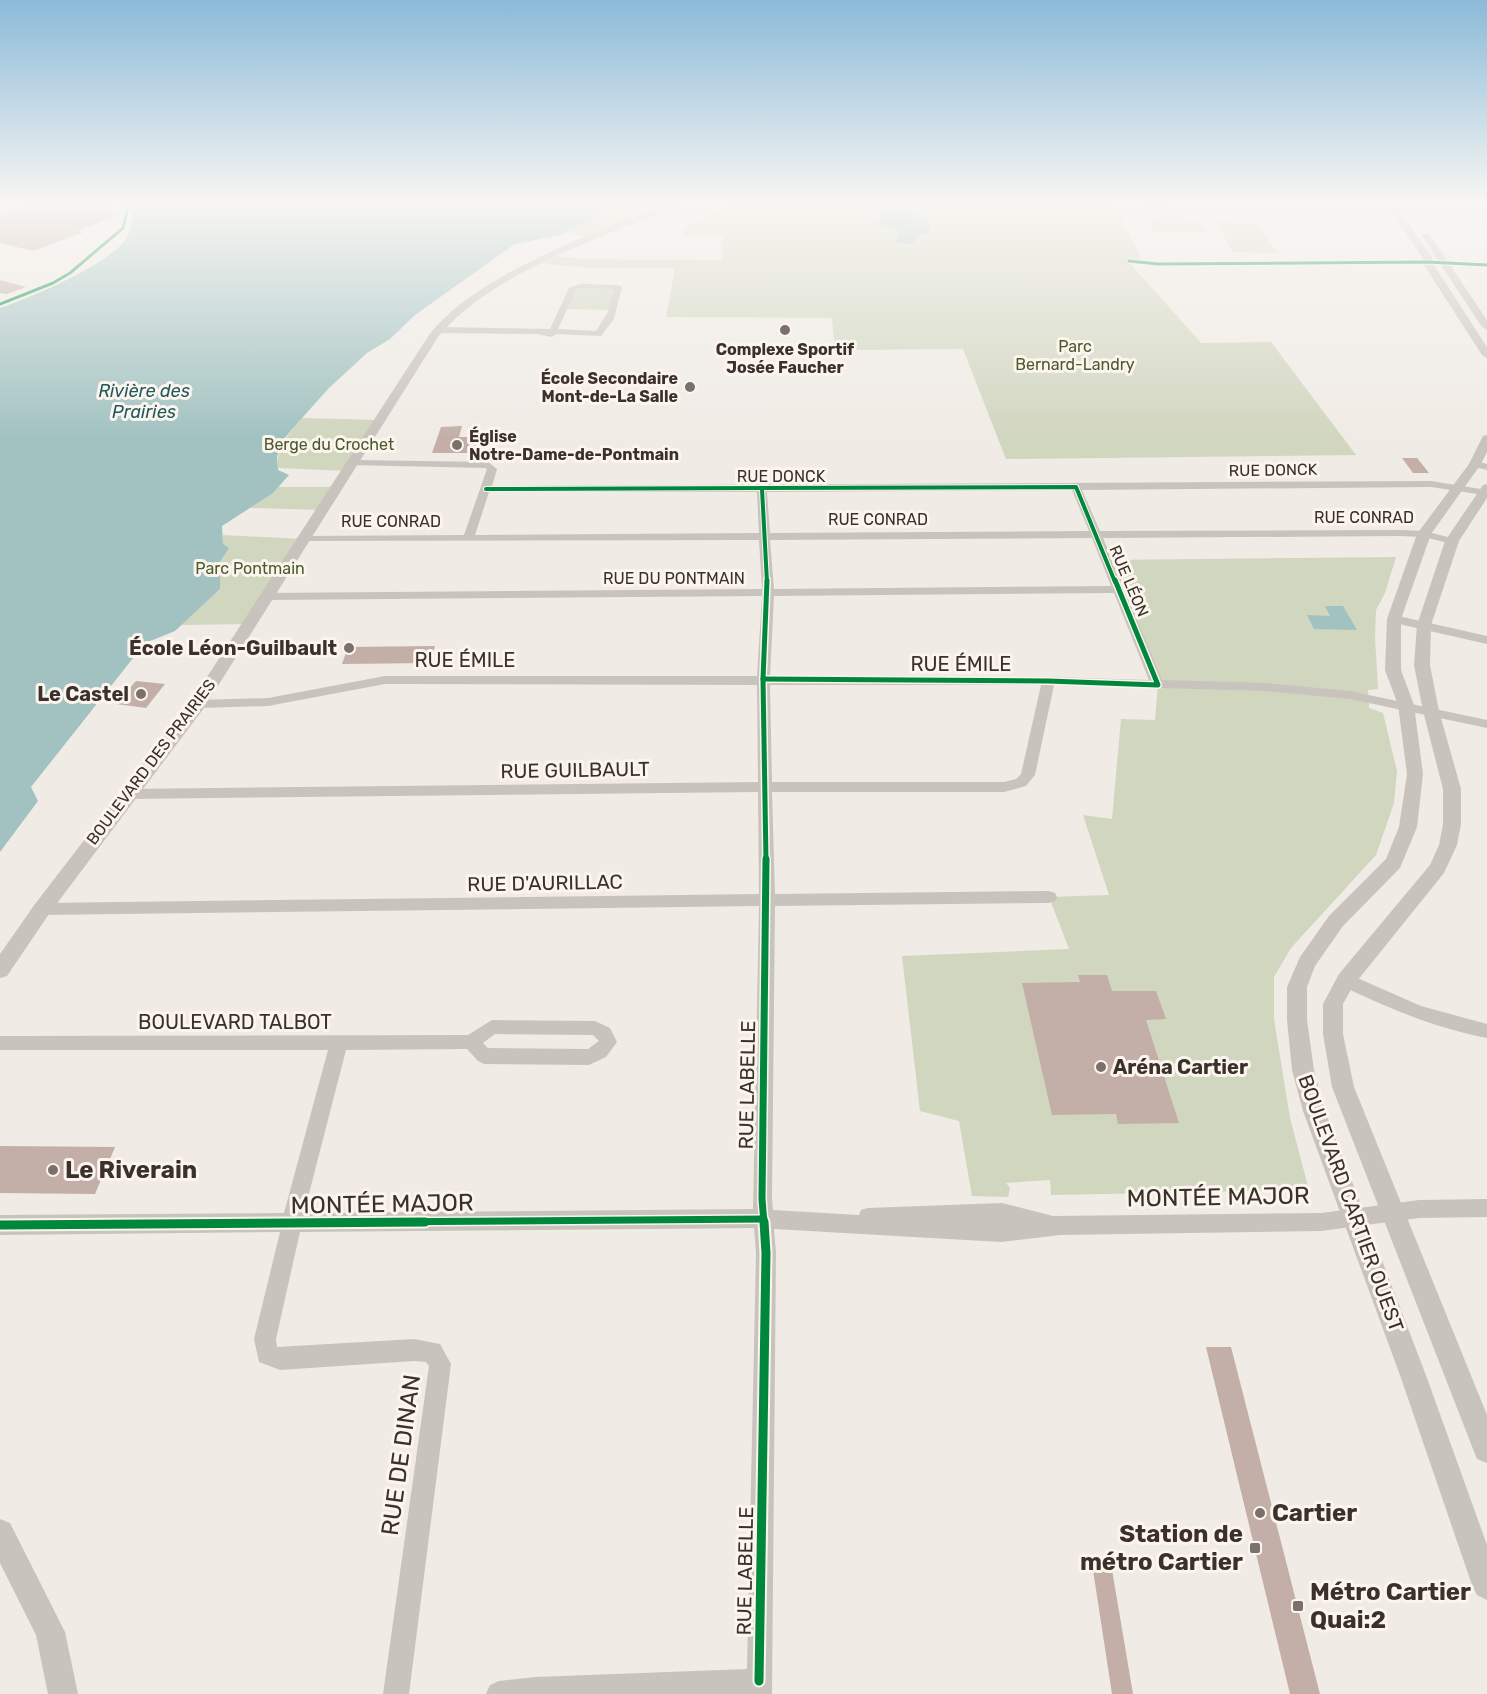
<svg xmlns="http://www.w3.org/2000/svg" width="1487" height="1694" viewBox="0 0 1487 1694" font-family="Rubik,sans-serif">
	<rect width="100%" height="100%" fill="#f0ebe5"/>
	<!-- green -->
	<g fill="#d1d6bf">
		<path d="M 619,202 L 681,202 L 589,238 L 568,232 L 600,216 L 605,208 Z"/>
		<path d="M 737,202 L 1113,202 L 1143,262 L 1129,262 L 1201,343 L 1271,342 L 1356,455 L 1006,459 L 963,349 L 835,350 L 832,318 L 666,317 L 675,268 L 590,268 L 542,264 L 557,256 L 585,259 L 722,260 L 722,236 L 683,236 L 686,227 Z"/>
		<path d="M 1147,204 L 1166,204 L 1175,211 L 1157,212 L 1180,213 L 1183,219 L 1153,218 L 1151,212 L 1142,208 Z"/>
		<path d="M 1148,220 L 1201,221 L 1208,233 L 1154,232 Z"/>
		<path d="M 1215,222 L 1257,224 L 1277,253 L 1233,252 Z"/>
		<path d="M 580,286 L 618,287 L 611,310 L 564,309 L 570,291 Z"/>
		<path d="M 302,418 L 380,420 L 348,471 L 278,468 C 276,446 289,434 302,418 Z"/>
		<path d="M 278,487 L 337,487 L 322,510 L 250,508 Z"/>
		<path d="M 223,535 L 302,539 L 248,624 L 181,625 L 220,589 L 220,562 L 229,548 L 223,544 Z"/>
		<path d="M 1396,557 L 1385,593 L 1376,610 L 1375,637 L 1378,689 L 1368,690 L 1369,708 L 1383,713 L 1397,771 L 1394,803 L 1376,855 L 1291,948 L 1274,977 L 1274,1019 L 1290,1118 L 1309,1190 L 1051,1195 L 1050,1180 L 1006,1183 L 1010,1188 L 1008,1197 L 972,1196 L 959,1121 L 920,1111 L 902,956 L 1069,949 L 1049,897 L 1109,895 L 1083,815 L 1112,819 L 1121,719 L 1155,720 L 1158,685 L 1106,560 Z"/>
	</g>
	<!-- water -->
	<g fill="#a1c2c1">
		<path d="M 134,202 L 619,202 L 605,208 L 601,216 L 560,235 L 515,244 L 415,315 L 390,339 L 367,353 L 329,388 L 302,418 L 282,441 L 277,457 L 278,470 L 289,475 L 273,493 L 222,526 L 223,544 L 229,548 L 220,562 L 220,589 L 175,631 L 145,643 L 31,787 L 38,801 L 0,852 L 0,308 C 30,298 110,264 127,238 C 132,229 132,212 134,202 Z"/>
		<path d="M 911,209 L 917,215 L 915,219 L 929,223 L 929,232 L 915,236 L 916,242 L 909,244 L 895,242 L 899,231 L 878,224 L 880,215 L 889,210 Z"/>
		<path d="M 1325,606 L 1343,606 L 1357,630 L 1314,629 L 1307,615 L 1330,616 Z"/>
	</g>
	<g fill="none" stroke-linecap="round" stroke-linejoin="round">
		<!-- stream -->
		<g stroke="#a1c2c1" stroke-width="2">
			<path d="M 711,202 L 758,206"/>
			<path d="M 879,202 L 889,210"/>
		</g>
	</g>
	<!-- building -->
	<g fill="#c3afa7">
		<path d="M 38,202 L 93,202 L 89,204 L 115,206 L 106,210 L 122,214 L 77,231 L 84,232 L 33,251 L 0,243 L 0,215 Z"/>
		<path d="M 0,280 L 26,287 L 7,294 L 0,293 Z"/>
		<path d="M 462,426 L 459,437 L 481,437 L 476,453 L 432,453 L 441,427 Z"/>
		<path d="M 1402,458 L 1417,458 L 1429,473 L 1413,473 Z"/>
		<path d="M 435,646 L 430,663 L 342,664 L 348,647 Z"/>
		<path d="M 136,681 L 165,684 L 146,708 L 116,704 Z"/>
		<path d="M 1078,975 L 1107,975 L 1112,991 L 1156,991 L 1166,1019 L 1146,1020 L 1179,1123 L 1118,1124 L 1116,1114 L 1052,1115 L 1022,983 L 1080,982 Z"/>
		<path d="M 0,1146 L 115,1147 L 95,1194 L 0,1193 Z"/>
		<path d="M 1206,1347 L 1231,1347 L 1320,1694 L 1290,1694 Z"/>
		<path d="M 1091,1557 L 1110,1558 L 1133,1694 L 1112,1694 Z"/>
	</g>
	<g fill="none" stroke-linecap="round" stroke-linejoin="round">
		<!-- minor -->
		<g fill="#c9c3be" fill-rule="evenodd">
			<path d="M 1129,259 L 1158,262 L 1427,260 L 1487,263 L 1487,267 L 1427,264 L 1158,266 L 1126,263 L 1125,261 Z"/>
			<path d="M 580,284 L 618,285 L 622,287 L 614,319 L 601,336 L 556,334 L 552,337 L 537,334 L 438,333 L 434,330 L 438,327 L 550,329 L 569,288 ZM 580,288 L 614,289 L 608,312 L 596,331 L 558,329 L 576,290 Z"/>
			<path d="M 354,460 L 488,462 L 497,469 L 492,486 L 1431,481 L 1487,490 L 1487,494 L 1484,495 L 1431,487 L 1082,490 L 1100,531 L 1400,530 L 1424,531 L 1456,539 L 1458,541 L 1452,544 L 1424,537 L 1400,536 L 1103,538 L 1162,680 L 1266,683 L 1350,691 L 1487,720 L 1487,728 L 1350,699 L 1266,691 L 1054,685 L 1035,775 L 1026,786 L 1004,792 L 772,792 L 775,894 L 1049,891 L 1055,893 L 1057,897 L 1055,901 L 1049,903 L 775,906 L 772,1199 L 773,1210 L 859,1215 L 861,1210 L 868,1208 L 1002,1203 L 1053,1216 L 1321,1213 L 1419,1200 L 1487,1199 L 1487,1217 L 1419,1218 L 1321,1231 L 1060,1235 L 1001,1242 L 774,1229 L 776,1253 L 772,1694 L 486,1694 L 490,1685 L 499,1681 L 535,1677 L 747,1669 L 756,1253 L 754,1228 L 300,1232 L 276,1339 L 277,1347 L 414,1339 L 440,1344 L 451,1364 L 409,1694 L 383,1694 L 429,1366 L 426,1362 L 414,1361 L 280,1370 L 259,1362 L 254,1339 L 280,1232 L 0,1235 L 0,1215 L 284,1213 L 328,1050 L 0,1050 L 0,1036 L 468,1035 L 492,1020 L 595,1021 L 610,1028 L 617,1042 L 606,1057 L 589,1065 L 484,1064 L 478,1061 L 467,1049 L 346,1050 L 304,1213 L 753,1209 L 759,906 L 42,915 L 36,913 L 34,909 L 36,905 L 42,903 L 759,894 L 758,792 L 128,799 L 121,794 L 128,789 L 758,782 L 757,685 L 385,684 L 268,706 L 198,708 L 191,704 L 198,700 L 268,698 L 385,676 L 757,676 L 762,596 L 262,600 L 262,594 L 266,593 L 762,589 L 759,540 L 298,541 L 296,539 L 302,536 L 464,535 L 487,469 L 485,468 L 350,465 L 350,461 ZM 1072,490 L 1089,531 L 770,533 L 767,492 ZM 489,492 L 757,492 L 759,533 L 475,535 ZM 1092,538 L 1111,586 L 774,589 L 770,540 ZM 1114,593 L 1149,680 L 1048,677 L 770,677 L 774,596 ZM 770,685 L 1041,685 L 1021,774 L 1016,779 L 1004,782 L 772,782 ZM 495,1034 L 593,1035 L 599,1041 L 588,1049 L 488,1048 L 483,1043 Z"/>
			<path d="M 1475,461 L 1487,464 L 1487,470 L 1471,466 L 1470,464 Z"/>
			<path d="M 1394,615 L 1487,636 L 1487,644 L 1390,622 L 1388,619 Z"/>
			<path d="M 1346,973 L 1421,1006 L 1487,1024 L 1487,1038 C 1435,1028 1387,1008 1340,985 L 1338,980 L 1340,975 Z"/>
		</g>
		<!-- tertiary -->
		<g fill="#c9c3be" fill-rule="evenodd">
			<path d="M 0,202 L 11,202 L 0,206 Z"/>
			<path d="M 675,202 L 685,202 C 669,214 641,220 622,228 C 559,254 482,284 438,337 L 204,708 L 49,914 L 7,976 L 0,978 L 0,954 L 35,904 L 192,700 L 429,335 C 475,274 603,229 675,202 Z"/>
			<path d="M 1385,202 L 1393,202 L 1432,257 L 1432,262 L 1487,347 L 1487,358 L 1482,355 L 1422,262 L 1422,257 Z"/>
			<path d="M 1423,234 L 1429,234 L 1487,320 L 1487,330 L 1482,327 L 1422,236 Z"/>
			<path d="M 1487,435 L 1487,452 L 1481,464 L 1431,534 L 1401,619 L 1401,670 L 1414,705 L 1423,774 L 1417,827 L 1400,868 L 1343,926 L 1315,966 L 1307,987 L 1307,1020 L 1314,1070 L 1325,1111 L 1427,1378 L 1487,1545 L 1487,1600 L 1477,1595 L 1472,1585 L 1401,1378 L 1303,1111 L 1292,1070 L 1287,1020 L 1287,987 L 1300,957 L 1329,916 L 1386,859 L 1399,827 L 1407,774 L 1398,705 L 1385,670 L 1387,619 L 1417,534 L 1469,464 L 1483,436 Z"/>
			<path d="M 1487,484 L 1487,498 L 1459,541 L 1431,625 L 1430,665 L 1439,711 L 1461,789 L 1461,824 L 1457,845 L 1444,873 L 1353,986 L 1343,1004 L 1343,1034 L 1354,1087 L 1487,1415 L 1487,1463 L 1477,1459 L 1473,1449 L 1332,1087 L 1323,1034 L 1323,1004 L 1339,974 L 1430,865 L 1439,845 L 1443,824 L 1443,789 L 1423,711 L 1414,665 L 1417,625 L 1445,541 L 1483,485 Z"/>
			<path d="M 0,1519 L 10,1523 L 65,1632 L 78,1694 L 48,1694 L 36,1635 L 0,1563 Z"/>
		</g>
		<!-- cycleway-far4 casing -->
		<g stroke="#fbf5ee" stroke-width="5">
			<g id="cycleway-far4">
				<path d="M 1129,261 L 1158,264 L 1427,262 L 1487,265"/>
				<path d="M 0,304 L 53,283 L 70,273 L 123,228 L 129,202"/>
			</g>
		</g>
		<!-- cycleway-far3 casing -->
		<g stroke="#fbf5ee" stroke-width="6">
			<g id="cycleway-far3">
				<path d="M 486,489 L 1076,487 L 1115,582"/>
				<path d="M 762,489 L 767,582"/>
			</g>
		</g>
		<!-- cycleway-far2 casing -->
		<g stroke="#fbf5ee" stroke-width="8">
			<g id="cycleway-far2">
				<path d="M 763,679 L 1048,681 L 1158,685 L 1115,580"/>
				<path d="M 766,861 L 763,679 L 767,580"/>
			</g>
		</g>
		<!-- cycleway-far1 casing -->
		<g stroke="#fbf5ee" stroke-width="10">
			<g id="cycleway-far1">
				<path d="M 234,1223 L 764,1219"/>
				<path d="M 764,1223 L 762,1199 L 766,859"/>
			</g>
		</g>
		<!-- cycleway casing -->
		<g stroke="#fbf5ee" stroke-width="13">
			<g id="cycleway">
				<path d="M 0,1225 L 425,1222"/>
				<path d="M 759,1681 L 766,1253 L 764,1222"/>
			</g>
		</g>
		<!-- cycleway-far4 -->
		<use href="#cycleway-far4" stroke="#00873e" stroke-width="3"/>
		<!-- cycleway-far3 -->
		<use href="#cycleway-far3" stroke="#00873e" stroke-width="4"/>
		<!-- cycleway-far2 -->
		<use href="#cycleway-far2" stroke="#00873e" stroke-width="5"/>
		<!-- cycleway-far1 -->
		<use href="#cycleway-far1" stroke="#00873e" stroke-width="7"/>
		<!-- cycleway -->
		<use href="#cycleway" stroke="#00873e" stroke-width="9"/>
	</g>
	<!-- sky -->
	<linearGradient id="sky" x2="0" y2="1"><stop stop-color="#8bbad8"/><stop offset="0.46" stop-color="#f8f6f3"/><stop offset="1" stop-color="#f8f6f3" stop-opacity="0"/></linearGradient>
	<rect width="1487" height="439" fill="url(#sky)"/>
	<!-- markers -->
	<g fill="#7a716c" stroke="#fbf5ee" stroke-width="2">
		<circle cx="785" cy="330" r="6"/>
		<circle cx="690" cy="387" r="6"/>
		<circle cx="457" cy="445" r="6"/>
		<circle cx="349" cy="648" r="6"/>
		<circle cx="141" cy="694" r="6"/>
		<circle cx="1101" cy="1067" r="6"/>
		<circle cx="53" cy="1170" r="6"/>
		<circle cx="1260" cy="1513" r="6"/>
		<rect x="1249" y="1542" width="12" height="12" rx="3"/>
		<rect x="1292" y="1600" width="12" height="12" rx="3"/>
	</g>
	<g text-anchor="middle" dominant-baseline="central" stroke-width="6" stroke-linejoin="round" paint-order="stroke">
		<!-- far-park labels -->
		<g font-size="16" fill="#4a5a2e" stroke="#fbf5ee">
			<text x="1075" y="346">Parc<tspan x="1075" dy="18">Bernard-Landry</tspan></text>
			<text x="329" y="444">Berge du Crochet</text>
			<text x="250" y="568">Parc Pontmain</text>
		</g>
		<!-- far-poi labels -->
		<g font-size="16" font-weight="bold" fill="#3b302b" stroke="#fbf5ee">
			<text x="785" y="349">Complexe Sportif<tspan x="785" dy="18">Josée Faucher</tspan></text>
			<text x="678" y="378" text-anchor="end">École Secondaire<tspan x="678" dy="18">Mont-de-La Salle</tspan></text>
			<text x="469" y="436" text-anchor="start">Église<tspan x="469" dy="18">Notre-Dame-de-Pontmain</tspan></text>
		</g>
		<!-- far-street labels -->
		<g font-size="16" fill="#3b302b" stroke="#fbf5ee">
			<text transform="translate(1273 470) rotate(-1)">RUE DONCK</text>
			<text x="781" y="476">RUE DONCK</text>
			<text x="1364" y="517">RUE CONRAD</text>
			<text x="878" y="519">RUE CONRAD</text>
			<text x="391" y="521">RUE CONRAD</text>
			<text x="674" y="578">RUE DU PONTMAIN</text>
			<text transform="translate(1129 581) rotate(67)">RUE LÉON</text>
			<text transform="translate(151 762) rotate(-53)">BOULEVARD DES PRAIRIES</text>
		</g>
		<!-- far-water labels -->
		<g font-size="18" font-style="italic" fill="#1f5a5e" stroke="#fbf5ee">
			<text x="144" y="391">Rivière des<tspan x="144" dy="21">Prairies</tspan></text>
		</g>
		<!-- poi labels -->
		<g font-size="20" font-weight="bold" fill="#3b302b" stroke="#fbf5ee" text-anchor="end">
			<text x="337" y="648">École Léon-Guilbault</text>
			<text x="129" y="694">Le Castel</text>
			<text x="1113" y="1067" text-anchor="start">Aréna Cartier</text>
		</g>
		<!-- street labels -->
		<g font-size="20" fill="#3b302b" stroke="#fbf5ee">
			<text x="465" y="660">RUE ÉMILE</text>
			<text x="961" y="664">RUE ÉMILE</text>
			<text transform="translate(575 770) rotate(-1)">RUE GUILBAULT</text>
			<text transform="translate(545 883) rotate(-1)">RUE D'AURILLAC</text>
			<text x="235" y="1022">BOULEVARD TALBOT</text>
			<text transform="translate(747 1085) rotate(-89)">RUE LABELLE</text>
			<text transform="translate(1351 1203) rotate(70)">BOULEVARD CARTIER OUEST</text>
			<text transform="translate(745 1571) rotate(-89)">RUE LABELLE</text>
		</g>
		<!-- near-poi labels -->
		<g font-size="24" font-weight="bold" fill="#3b302b" stroke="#fbf5ee" text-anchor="start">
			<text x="65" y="1170">Le Riverain</text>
			<text x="1272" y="1513">Cartier</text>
			<text x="1243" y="1534" text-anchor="end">Station de<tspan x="1243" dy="28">métro Cartier</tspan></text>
			<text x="1310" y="1592">Métro Cartier<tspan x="1310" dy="28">Quai:2</tspan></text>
		</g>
		<!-- near-street labels -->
		<g font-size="24" fill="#3b302b" stroke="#fbf5ee">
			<text transform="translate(1218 1197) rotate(-1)">MONTÉE MAJOR</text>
			<text transform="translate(382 1204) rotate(-1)">MONTÉE MAJOR</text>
			<text transform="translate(401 1455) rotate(-82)">RUE DE DINAN</text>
		</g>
	</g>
</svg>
